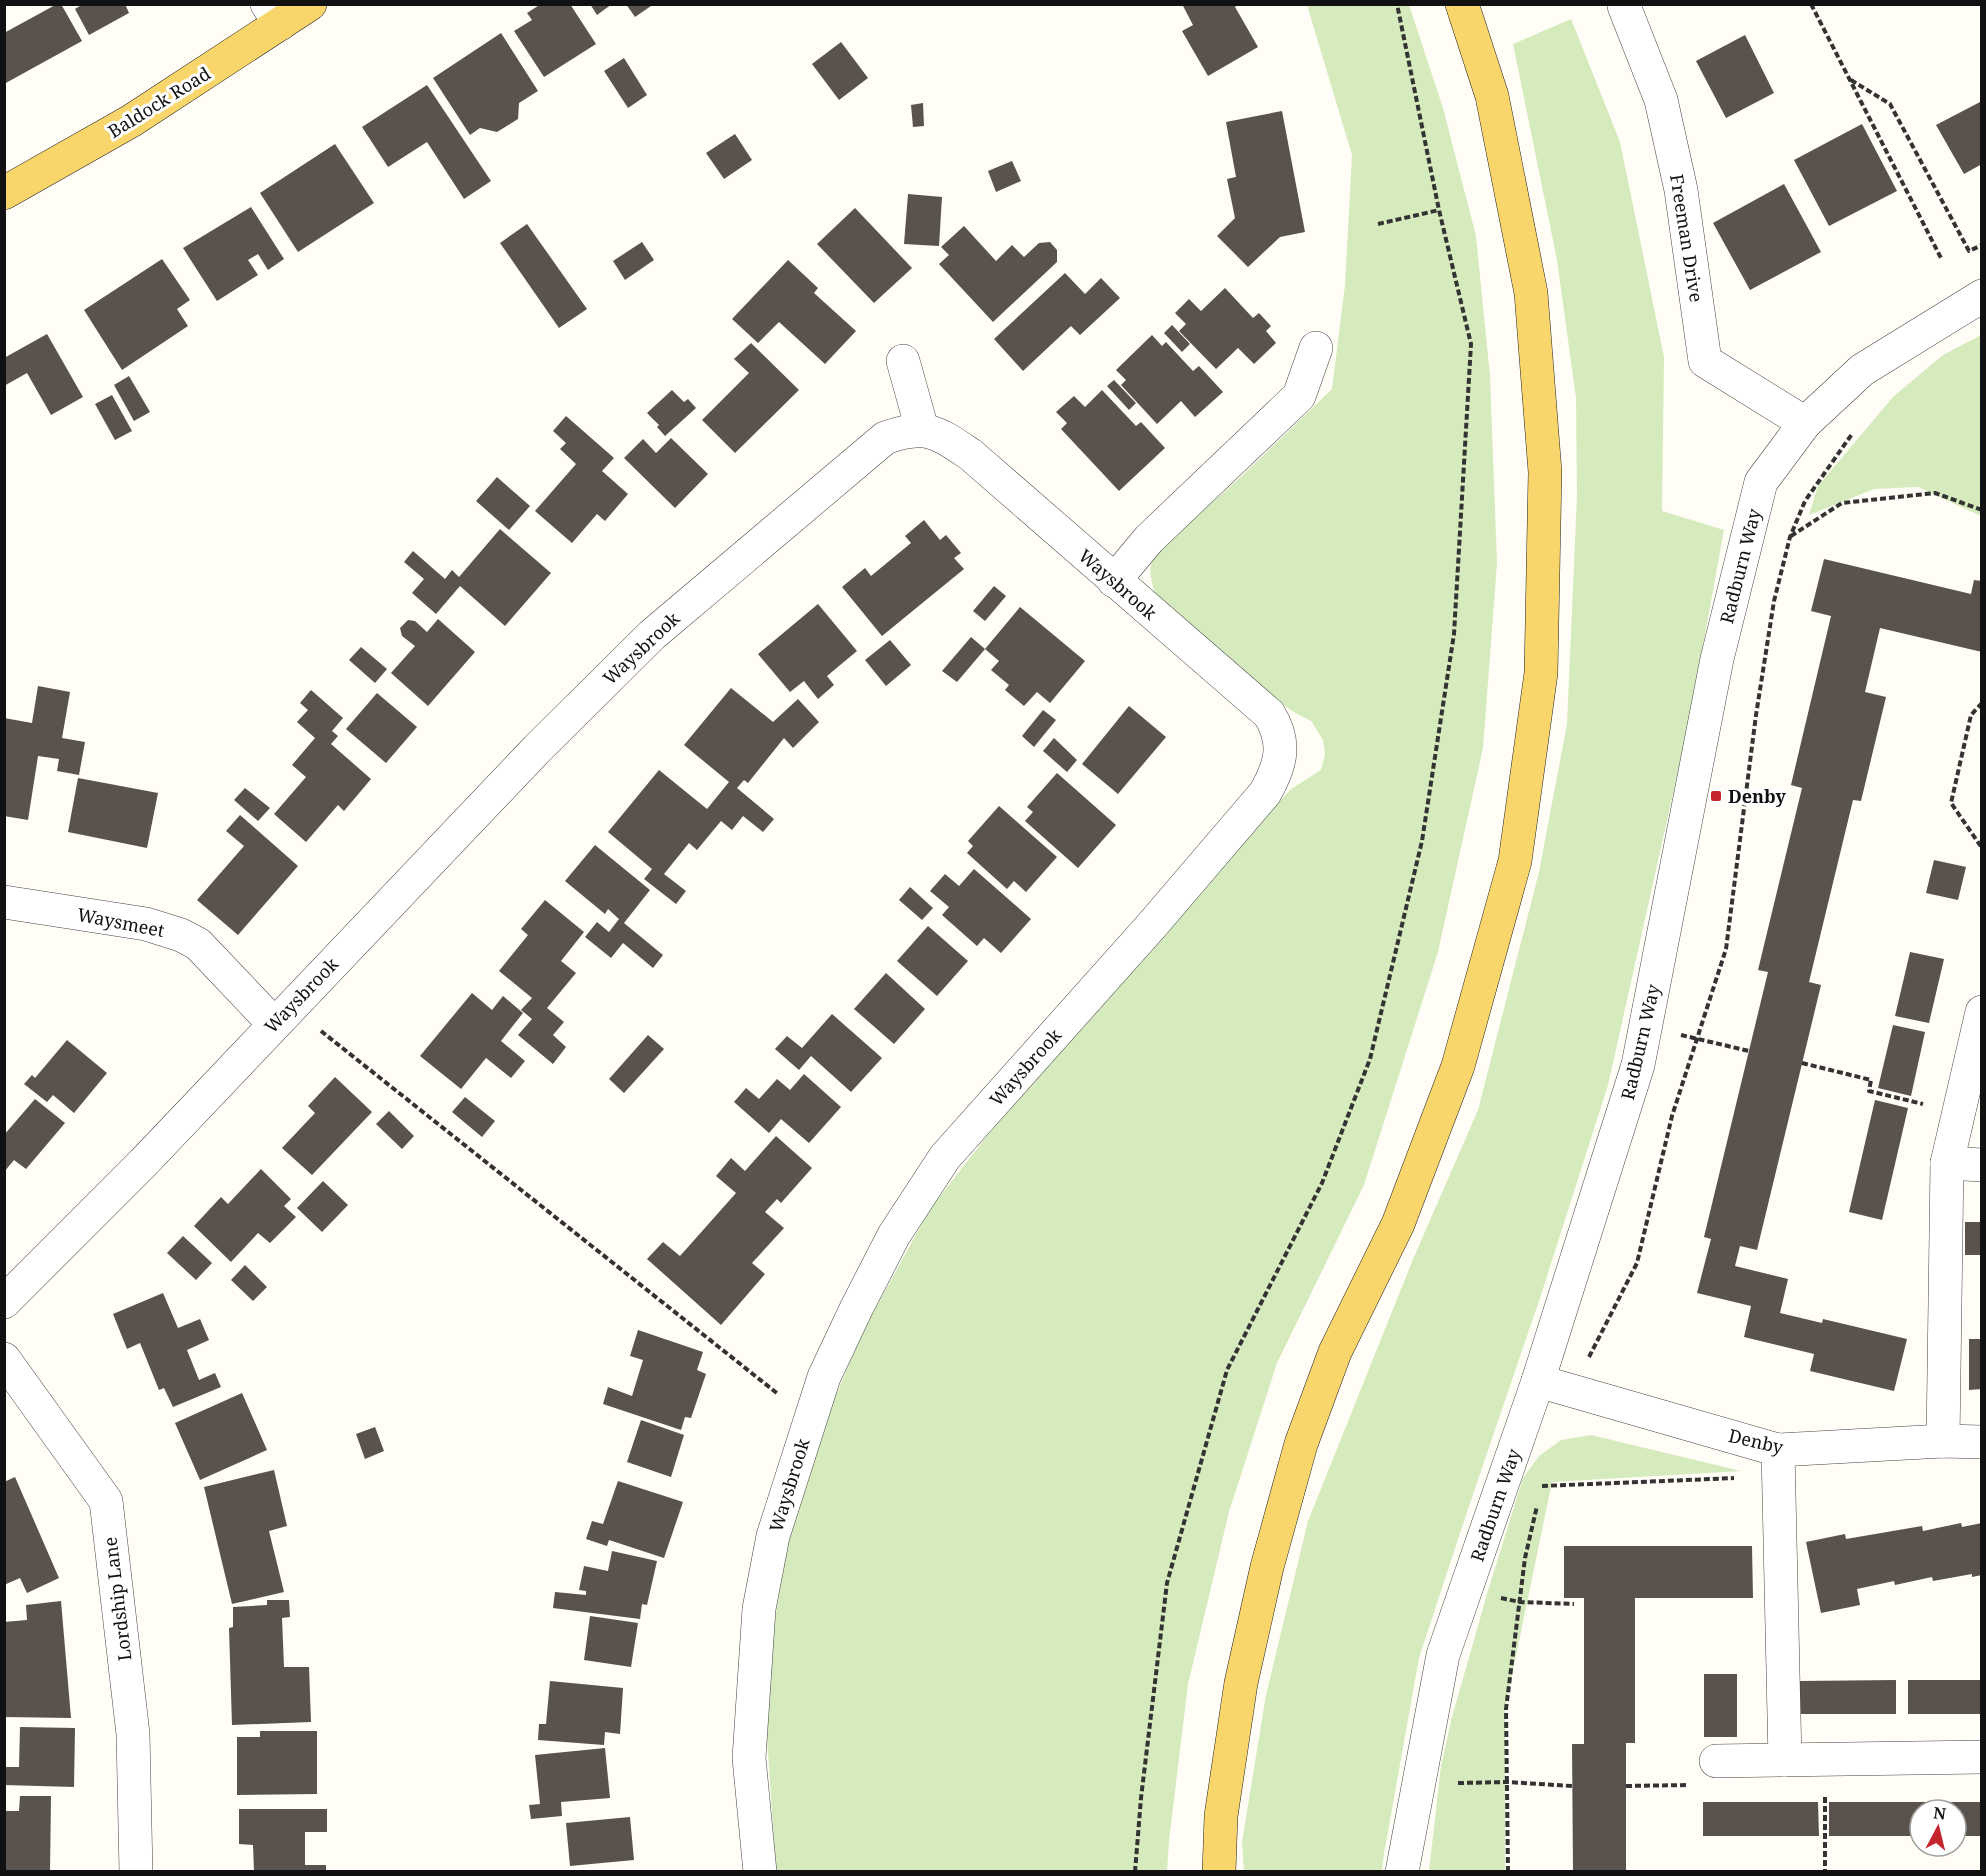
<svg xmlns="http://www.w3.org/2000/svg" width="1986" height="1876" viewBox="0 0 1986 1876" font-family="'Noto Serif',serif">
	<rect width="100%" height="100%" fill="#fffdf5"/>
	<!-- green -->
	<g fill="#d5ebbd">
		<path d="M 1307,5 L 1409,5 L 1443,108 L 1476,236 L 1490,376 L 1497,563 L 1483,748 L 1438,952 L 1364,1185 L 1277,1363 L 1229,1512 L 1188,1684 L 1169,1841 L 1167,1871 L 777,1872 L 775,1855 L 767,1738 L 772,1638 L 789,1536 L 818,1438 L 863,1331 L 930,1209 L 987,1136 L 1252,831 L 1291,789 L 1321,770 L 1325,754 L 1323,740 L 1311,721 L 1292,711 L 1269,694 L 1155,593 C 1150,578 1148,567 1155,554 L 1244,474 L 1332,389 L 1345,285 L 1352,155 Z"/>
		<path d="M 1571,19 L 1620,142 L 1664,357 L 1662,511 L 1724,530 L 1690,717 L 1608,1085 L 1541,1295 L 1468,1509 L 1419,1658 L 1384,1854 L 1382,1871 L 1244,1872 L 1242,1842 L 1266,1695 L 1308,1521 L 1414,1257 L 1478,1110 L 1539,872 L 1567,724 L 1577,496 L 1576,398 L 1557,260 L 1513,44 Z"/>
		<path d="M 1981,335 L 1981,516 L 1918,487 L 1874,489 L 1809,515 L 1818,486 L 1893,397 L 1943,355 Z"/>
		<path d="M 1591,1435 L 1741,1471 L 1552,1482 L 1505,1709 L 1505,1871 L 1429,1871 L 1441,1766 L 1452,1717 L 1487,1594 L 1523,1478 L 1539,1456 L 1561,1440 Z"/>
	</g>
	<!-- building -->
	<g fill="#5a524d">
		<path d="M 57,4 L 61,4 L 82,41 L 4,84 L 4,33 Z"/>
		<path d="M 83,4 L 125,4 L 129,13 L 89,35 L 75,9 Z"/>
		<path d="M 541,4 L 570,4 L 596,44 L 544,77 L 514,31 L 532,20 L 527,13 Z"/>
		<path d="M 590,4 L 612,4 L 597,15 Z"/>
		<path d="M 626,4 L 650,4 L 651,6 L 635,17 Z"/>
		<path d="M 1182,4 L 1239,4 L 1235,7 L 1258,47 L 1208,76 L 1182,31 L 1193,25 Z"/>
		<path d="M 501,33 L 538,91 L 519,103 L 518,119 L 497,132 L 480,128 L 470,135 L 433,78 Z"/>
		<path d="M 1745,35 L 1774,93 L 1726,118 L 1696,61 Z"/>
		<path d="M 841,42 L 868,78 L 839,100 L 812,64 Z"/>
		<path d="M 624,58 L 647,95 L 628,108 L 604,71 Z"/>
		<path d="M 427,85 L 491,181 L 464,199 L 427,142 L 388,167 L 362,127 Z"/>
		<path d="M 1982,101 L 1982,164 L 1964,174 L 1936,125 Z"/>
		<path d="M 923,103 L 924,126 L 913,127 L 911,105 Z"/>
		<path d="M 1282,111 L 1305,232 L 1280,237 L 1248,267 L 1217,236 L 1235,218 L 1227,179 L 1236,177 L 1226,122 Z"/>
		<path d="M 1862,124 L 1897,191 L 1829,226 L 1794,160 Z"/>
		<path d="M 735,134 L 752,160 L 724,179 L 706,153 Z"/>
		<path d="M 335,144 L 374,203 L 298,252 L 260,193 Z"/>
		<path d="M 1012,161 L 1021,181 L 996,192 L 988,171 Z"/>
		<path d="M 1784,184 L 1821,252 L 1750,290 L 1713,223 Z"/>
		<path d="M 908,194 L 942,197 L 939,246 L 904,244 Z"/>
		<path d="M 251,207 L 284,259 L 268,270 L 258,254 L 248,260 L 258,275 L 217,301 L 183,248 Z"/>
		<path d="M 855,208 L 912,268 L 874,303 L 817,244 Z"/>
		<path d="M 527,224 L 587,309 L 559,328 L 500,243 Z"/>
		<path d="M 964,226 L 996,261 L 1012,245 L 1024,257 L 1039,243 L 1050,242 L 1057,250 L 1057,262 L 993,322 L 939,264 L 949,255 L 941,247 Z"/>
		<path d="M 642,242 L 654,260 L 625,280 L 613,261 Z"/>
		<path d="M 162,259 L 190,300 L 177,309 L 188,326 L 122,370 L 84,310 Z"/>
		<path d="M 788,260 L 818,288 L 814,293 L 856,331 L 825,364 L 779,322 L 758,343 L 732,319 Z"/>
		<path d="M 1065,273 L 1085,294 L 1101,278 L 1120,298 L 1080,335 L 1071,326 L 1023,371 L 994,339 Z"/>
		<path d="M 1225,288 L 1253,318 L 1259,313 L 1271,326 L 1266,331 L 1276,343 L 1254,364 L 1238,348 L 1216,369 L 1179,331 L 1186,324 L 1175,313 L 1189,299 L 1201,311 Z"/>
		<path d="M 1172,325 L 1190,344 L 1182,352 L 1164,333 Z"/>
		<path d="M 47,334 L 83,397 L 51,415 L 27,373 L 4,386 L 4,358 Z"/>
		<path d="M 1152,335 L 1162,346 L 1166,342 L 1193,371 L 1199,366 L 1223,392 L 1195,417 L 1181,401 L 1157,424 L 1121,385 L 1126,380 L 1116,370 Z"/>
		<path d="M 751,343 L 799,390 L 735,453 L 702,420 L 749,373 L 734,359 Z"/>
		<path d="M 129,376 L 150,412 L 134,421 L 114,385 Z"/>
		<path d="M 1114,380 L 1136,403 L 1129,410 L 1107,386 Z"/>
		<path d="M 672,390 L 684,402 L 688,399 L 696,408 L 665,436 L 657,427 L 659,425 L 647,413 Z"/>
		<path d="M 1102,390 L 1136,426 L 1141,422 L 1165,448 L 1119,491 L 1061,429 L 1067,423 L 1056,412 L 1074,396 L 1085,407 Z"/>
		<path d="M 112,395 L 132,431 L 115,440 L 95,404 Z"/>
		<path d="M 566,416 L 614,458 L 602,471 L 628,494 L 605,521 L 597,514 L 572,543 L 535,511 L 576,464 L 560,449 L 566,443 L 553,431 Z"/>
		<path d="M 671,438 L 708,474 L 675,508 L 624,458 L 643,439 L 656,453 Z"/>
		<path d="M 497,477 L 530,506 L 509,530 L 476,501 Z"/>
		<path d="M 924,520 L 940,540 L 946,535 L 961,553 L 954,558 L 964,569 L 882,636 L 842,587 L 865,568 L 871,576 L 911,543 L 905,536 Z"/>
		<path d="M 500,529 L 551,573 L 505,626 L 460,586 L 436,614 L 412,593 L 424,579 L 404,562 L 413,551 L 445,579 L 452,570 L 459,577 Z"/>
		<path d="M 1824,559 L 1971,594 L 1974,580 L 1982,581 L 1982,652 L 1880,628 L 1865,692 L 1886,697 L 1861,801 L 1853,800 L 1809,982 L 1821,985 L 1757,1250 L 1740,1246 L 1735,1266 L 1788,1279 L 1780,1313 L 1822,1323 L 1823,1319 L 1907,1339 L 1894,1391 L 1810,1371 L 1814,1354 L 1744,1337 L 1751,1306 L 1697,1293 L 1711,1239 L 1704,1237 L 1768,972 L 1758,970 L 1802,788 L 1791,785 L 1831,616 L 1811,611 Z"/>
		<path d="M 994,586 L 1006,596 L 985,621 L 973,611 Z"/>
		<path d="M 818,604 L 857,651 L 827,676 L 834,685 L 818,699 L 804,681 L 790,692 L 758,654 Z"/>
		<path d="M 1020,607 L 1085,661 L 1050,703 L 1037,692 L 1024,706 L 1005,690 L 1009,685 L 991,670 L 999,661 L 985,649 L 957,682 L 942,671 L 971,637 L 985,649 Z"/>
		<path d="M 438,619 L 475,652 L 428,706 L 391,673 L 415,646 L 402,636 L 400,628 L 408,620 L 415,621 L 427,632 Z"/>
		<path d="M 890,640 L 911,665 L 886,686 L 865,660 Z"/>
		<path d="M 361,647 L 387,669 L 375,683 L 349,660 Z"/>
		<path d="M 38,686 L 70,692 L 62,738 L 85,742 L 79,775 L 57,771 L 59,759 L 38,756 L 28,820 L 4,816 L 4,718 L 32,723 Z"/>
		<path d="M 731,688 L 773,722 L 798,699 L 819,722 L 793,748 L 784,738 L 748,783 L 744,780 L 737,788 L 774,819 L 763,832 L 743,816 L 732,830 L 721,821 L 697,850 L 689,843 L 664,874 L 686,891 L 676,904 L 644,879 L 652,869 L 608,832 L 659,770 L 707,809 L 729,782 L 684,745 Z"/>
		<path d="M 311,690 L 343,718 L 332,731 L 338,736 L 331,744 L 371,779 L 344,811 L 338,805 L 306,842 L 274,814 L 306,777 L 292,765 L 315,738 L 297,722 L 308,710 L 300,703 Z"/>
		<path d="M 377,693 L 417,727 L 386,763 L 346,729 Z"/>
		<path d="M 1129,706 L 1166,737 L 1118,794 L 1082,764 Z"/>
		<path d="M 1043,710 L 1056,720 L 1034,747 L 1022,736 Z"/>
		<path d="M 1054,738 L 1077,760 L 1067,772 L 1043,751 Z"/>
		<path d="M 1057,773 L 1116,825 L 1078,868 L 1025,821 L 1033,812 L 1027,807 Z"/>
		<path d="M 78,778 L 158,793 L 147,848 L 68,832 Z"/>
		<path d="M 245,788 L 270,808 L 258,821 L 234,800 Z"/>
		<path d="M 999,806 L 1057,857 L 1026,892 L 1014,881 L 1007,889 L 967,853 L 973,846 L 968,841 Z"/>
		<path d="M 240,815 L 298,866 L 238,935 L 197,900 L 244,846 L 226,831 Z"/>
		<path d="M 595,845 L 650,890 L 624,923 L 663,955 L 653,968 L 623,943 L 611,958 L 585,937 L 597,922 L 609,932 L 619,919 L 608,909 L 605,914 L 565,881 Z"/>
		<path d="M 1934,860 L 1966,867 L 1958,900 L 1926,893 Z"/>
		<path d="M 974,869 L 1031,919 L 1001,953 L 984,938 L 977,946 L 942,915 L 949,907 L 930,891 L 945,874 L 959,886 Z"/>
		<path d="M 910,887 L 933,908 L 922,920 L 899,900 Z"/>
		<path d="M 545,900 L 584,932 L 561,961 L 576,973 L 547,1008 L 564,1022 L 553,1035 L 566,1047 L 553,1064 L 518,1035 L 532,1019 L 521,1010 L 532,998 L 499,971 L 528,935 L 521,929 Z"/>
		<path d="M 928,926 L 968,961 L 937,996 L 897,961 Z"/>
		<path d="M 1910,952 L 1944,959 L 1929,1023 L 1895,1016 Z"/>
		<path d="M 886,973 L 925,1009 L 894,1044 L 854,1009 Z"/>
		<path d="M 472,993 L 492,1010 L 503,996 L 523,1013 L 501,1041 L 525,1061 L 511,1078 L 486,1058 L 461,1089 L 420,1056 Z"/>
		<path d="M 832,1014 L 882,1058 L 851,1092 L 811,1056 L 799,1070 L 775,1049 L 787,1036 L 802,1048 Z"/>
		<path d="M 1893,1025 L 1925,1032 L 1911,1096 L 1878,1088 Z"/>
		<path d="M 648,1035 L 664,1049 L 624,1093 L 609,1079 Z"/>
		<path d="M 67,1040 L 107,1073 L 74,1113 L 53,1095 L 47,1102 L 24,1084 L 32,1075 L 35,1078 Z"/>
		<path d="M 804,1074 L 841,1107 L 809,1143 L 781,1119 L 769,1133 L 734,1102 L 746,1088 L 759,1099 L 777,1079 L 790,1090 Z"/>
		<path d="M 335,1077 L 372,1112 L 312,1175 L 282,1148 L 315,1113 L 308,1106 Z"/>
		<path d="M 465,1097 L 495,1121 L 482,1137 L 452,1112 Z"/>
		<path d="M 35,1099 L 65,1123 L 26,1169 L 14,1160 L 4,1172 L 4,1135 Z"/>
		<path d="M 1875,1100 L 1908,1108 L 1882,1220 L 1849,1212 Z"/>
		<path d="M 389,1111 L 414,1136 L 402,1149 L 376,1124 Z"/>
		<path d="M 776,1136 L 812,1168 L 781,1203 L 777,1199 L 765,1212 L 784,1228 L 752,1263 L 765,1274 L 721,1325 L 647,1259 L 663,1242 L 680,1256 L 736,1193 L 716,1176 L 731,1158 L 745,1171 Z"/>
		<path d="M 261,1169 L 291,1199 L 284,1206 L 296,1217 L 270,1243 L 258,1233 L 231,1262 L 194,1226 L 221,1197 L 228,1204 Z"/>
		<path d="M 323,1181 L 348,1205 L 322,1232 L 297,1208 Z"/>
		<rect x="1965" y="1222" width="17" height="33"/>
		<path d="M 183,1236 L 212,1263 L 196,1280 L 167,1253 Z"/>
		<path d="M 245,1265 L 267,1287 L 253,1301 L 231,1280 Z"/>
		<path d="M 163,1293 L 178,1328 L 200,1319 L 209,1340 L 187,1350 L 199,1380 L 215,1373 L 221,1387 L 173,1407 L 164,1388 L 159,1390 L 140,1343 L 127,1349 L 113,1314 Z"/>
		<path d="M 638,1330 L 703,1352 L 697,1370 L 706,1374 L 691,1418 L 685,1417 L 681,1430 L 603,1404 L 608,1387 L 632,1396 L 643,1360 L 630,1356 Z"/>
		<path d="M 1969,1339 L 1982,1339 L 1982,1389 L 1969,1390 Z"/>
		<path d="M 242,1393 L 267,1450 L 200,1480 L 175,1423 Z"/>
		<path d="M 641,1420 L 684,1435 L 671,1477 L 627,1462 Z"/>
		<path d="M 375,1427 L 384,1451 L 365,1459 L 356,1434 Z"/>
		<path d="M 274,1470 L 287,1526 L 269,1531 L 284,1592 L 232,1604 L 204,1487 Z"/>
		<path d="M 15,1477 L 59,1578 L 27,1593 L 20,1578 L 4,1585 L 4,1482 Z"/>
		<path d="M 618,1481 L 683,1502 L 664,1558 L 609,1540 L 607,1546 L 586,1539 L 592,1521 L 603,1524 Z"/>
		<path d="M 1961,1523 L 1962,1527 L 1982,1523 L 1982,1575 L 1972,1577 L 1972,1574 L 1933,1581 L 1932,1577 L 1895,1585 L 1894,1581 L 1857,1589 L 1860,1605 L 1821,1613 L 1806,1542 L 1845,1534 L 1846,1539 L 1922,1526 L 1923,1531 Z"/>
		<path d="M 1564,1546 L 1752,1546 L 1753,1598 L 1635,1598 L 1635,1743 L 1626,1743 L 1626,1872 L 1573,1872 L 1572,1744 L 1584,1744 L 1584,1598 L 1564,1598 Z"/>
		<path d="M 612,1551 L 657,1561 L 647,1605 L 642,1604 L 640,1619 L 553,1608 L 555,1592 L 586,1595 L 586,1591 L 579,1590 L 584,1566 L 608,1571 Z"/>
		<path d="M 267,1600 L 289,1600 L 290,1617 L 282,1618 L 284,1667 L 309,1667 L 311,1722 L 232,1725 L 229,1628 L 233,1627 L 233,1607 L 267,1605 Z"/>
		<path d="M 61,1601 L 71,1718 L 4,1717 L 4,1622 L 27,1620 L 26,1605 Z"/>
		<path d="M 590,1616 L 638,1623 L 631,1667 L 584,1660 Z"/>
		<rect x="1704" y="1674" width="33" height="63"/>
		<path d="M 1896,1680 L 1896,1714 L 1800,1714 L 1800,1681 Z"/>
		<rect x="1908" y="1680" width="74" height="34"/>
		<path d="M 550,1681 L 623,1688 L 620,1734 L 605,1732 L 604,1745 L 538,1740 L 539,1724 L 546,1724 Z"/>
		<path d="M 20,1727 L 75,1728 L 74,1787 L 4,1785 L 4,1767 L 19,1767 Z"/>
		<path d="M 260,1731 L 317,1731 L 317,1794 L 237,1795 L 237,1737 L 260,1737 Z"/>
		<path d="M 605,1748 L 610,1798 L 561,1802 L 562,1816 L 531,1819 L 529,1805 L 540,1804 L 535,1755 Z"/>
		<path d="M 20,1796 L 51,1796 L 50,1872 L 4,1872 L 4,1811 L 19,1811 Z"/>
		<path d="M 1703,1802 L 1818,1802 L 1819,1836 L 1703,1836 Z"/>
		<path d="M 1829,1802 L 1982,1802 L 1982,1836 L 1956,1836 L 1956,1810 L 1920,1810 L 1920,1836 L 1829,1836 Z"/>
		<path d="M 239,1809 L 327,1809 L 327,1832 L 305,1832 L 305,1865 L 326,1865 L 326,1872 L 254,1872 L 253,1845 L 239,1844 Z"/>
		<path d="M 630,1817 L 634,1860 L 570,1866 L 566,1823 Z"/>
	</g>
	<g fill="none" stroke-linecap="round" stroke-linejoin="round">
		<!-- minor casing -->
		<g stroke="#444" stroke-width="34">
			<g id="minor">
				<path d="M 267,4 L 280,24"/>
				<path d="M 1624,6 L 1661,100 L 1681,190 L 1705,361 L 1805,423"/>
				<path d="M 903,361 L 922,429"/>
				<path d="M 1114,581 L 1149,539 L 1299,396 L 1316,348"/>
				<path d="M 4,902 L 146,924 L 181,935 L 198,944 L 274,1024"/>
				<path d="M 1947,1163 L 1982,1165"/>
				<path d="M 4,1302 L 143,1163 L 537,749 L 652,635 L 885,438 C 927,423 937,432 971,455 L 1269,714 C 1287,743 1281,765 1265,793 L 1153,924 L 945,1157 L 894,1235 L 856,1309 L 824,1377 L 773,1536 L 759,1609 L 749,1758 L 760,1872"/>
				<path d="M 4,1359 L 106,1501 L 133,1734 L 136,1872"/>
				<path d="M 1538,1381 L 1778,1450 L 1943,1441 L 1982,1442"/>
				<path d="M 1943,1441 L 1947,1163 L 1982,1012"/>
				<path d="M 1778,1450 L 1785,1760"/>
				<path d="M 1716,1761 L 1982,1757"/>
				<path d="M 1402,1872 L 1443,1655 L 1538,1381 L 1638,1065 L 1717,659 L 1761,482 L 1805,423 L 1862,370 L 1982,296"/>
			</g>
		</g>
		<!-- major casing -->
		<g stroke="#222" stroke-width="34">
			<g id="major">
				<path d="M 4,193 L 131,121 L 310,4"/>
				<path d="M 1219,1872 L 1221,1816 L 1241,1683 L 1267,1567 L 1301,1444 L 1335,1352 L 1398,1224 L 1458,1066 L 1515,861 L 1541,673 L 1545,472 L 1531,293 L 1492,96 L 1462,4"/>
			</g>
		</g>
		<!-- path -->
		<g stroke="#333" stroke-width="4" stroke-dasharray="6 3" stroke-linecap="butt">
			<path d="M 1811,4 L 1942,260"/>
			<path d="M 1851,80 L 1890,104 L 1969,251 L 1982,245"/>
			<path d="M 1378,224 L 1439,210"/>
			<path d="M 1791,536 L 1842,503 L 1935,493 L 1982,510"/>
			<path d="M 1982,703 L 1971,715 L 1951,803 L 1982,848"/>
			<path d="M 321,1031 L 778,1394"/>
			<path d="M 1681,1035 L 1749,1051"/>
			<path d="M 1802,1063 L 1871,1080 L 1869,1091 L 1923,1104"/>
			<path d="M 1589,1357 L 1637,1263 L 1672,1116 L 1726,949 L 1756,715 L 1774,601 L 1790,537 L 1805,501 L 1852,434"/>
			<path d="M 1542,1486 L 1734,1478"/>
			<path d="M 1501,1598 L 1520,1602 L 1574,1604"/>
			<path d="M 1458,1783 L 1507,1782 L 1572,1786"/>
			<path d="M 1626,1786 L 1688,1785"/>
			<path d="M 1825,1797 L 1825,1872"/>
			<path d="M 1135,1872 L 1141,1798 L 1167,1583 L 1227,1370 L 1322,1183 L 1370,1059 L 1422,841 L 1454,634 L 1471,344 L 1439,210 L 1397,4"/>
			<path d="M 1508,1872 L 1506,1709 L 1525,1558 L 1537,1506"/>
		</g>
		<!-- minor -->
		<use href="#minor" stroke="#fff" stroke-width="33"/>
		<!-- major -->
		<use href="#major" stroke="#f9d66b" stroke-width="33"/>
	</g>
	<!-- markers -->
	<rect fill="#c4262e" stroke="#fff" stroke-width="2" x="1710" y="790" width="12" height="12" rx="3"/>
	<g text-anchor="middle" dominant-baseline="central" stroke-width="6" stroke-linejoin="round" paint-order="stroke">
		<!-- street labels -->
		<g font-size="18" fill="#111" stroke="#fff">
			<text transform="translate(159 102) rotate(-32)">Baldock Road</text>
			<text transform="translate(1687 238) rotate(81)">Freeman Drive</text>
			<text transform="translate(1740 566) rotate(-76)">Radburn Way</text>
			<text transform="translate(1118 584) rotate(41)">Waysbrook</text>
			<text transform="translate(641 648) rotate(-43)">Waysbrook</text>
			<text transform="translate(121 922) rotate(11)">Waysmeet</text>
			<text transform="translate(301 995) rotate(-46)">Waysbrook</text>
			<text transform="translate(1640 1042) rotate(-77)">Radburn Way</text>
			<text transform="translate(1025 1067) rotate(-48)">Waysbrook</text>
			<text transform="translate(1756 1441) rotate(13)">Denby</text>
			<text transform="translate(789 1485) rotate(-73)">Waysbrook</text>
			<text transform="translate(1495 1505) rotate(-71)">Radburn Way</text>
			<text transform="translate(117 1599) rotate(-97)">Lordship Lane</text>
		</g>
		<!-- poi labels -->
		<g font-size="18" font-weight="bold" fill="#111" stroke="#fff" text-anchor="start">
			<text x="1728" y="796">Denby</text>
		</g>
	</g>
	<!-- border -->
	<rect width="1986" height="1876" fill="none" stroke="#111111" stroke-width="12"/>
	<!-- north arrow -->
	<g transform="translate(1938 1828) rotate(7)"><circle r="28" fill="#ffffff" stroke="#a0a0a0" stroke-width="1.5"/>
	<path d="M0-4.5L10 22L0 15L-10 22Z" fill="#c4262e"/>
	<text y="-9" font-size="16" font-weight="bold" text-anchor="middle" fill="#111111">N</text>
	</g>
</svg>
